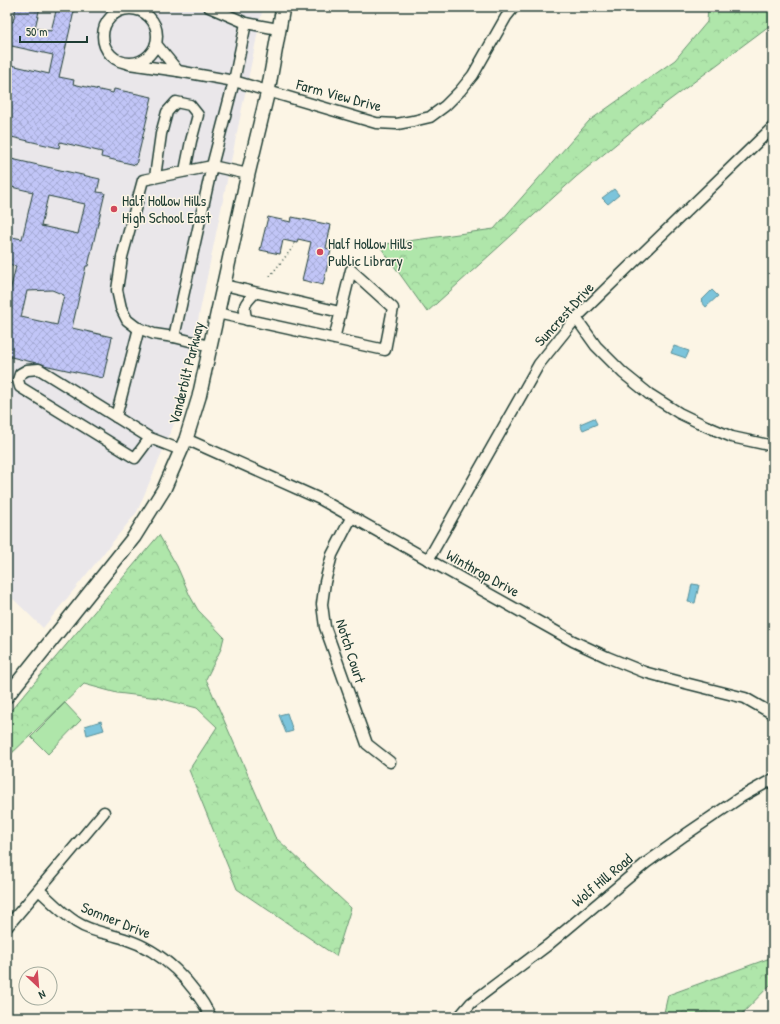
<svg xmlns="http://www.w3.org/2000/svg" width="780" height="1024" viewBox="0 0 780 1024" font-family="'Patrick Hand',sans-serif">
	<defs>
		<pattern id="forest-crowns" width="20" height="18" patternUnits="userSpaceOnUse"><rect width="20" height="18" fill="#afe6aa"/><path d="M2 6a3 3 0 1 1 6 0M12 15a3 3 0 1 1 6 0" fill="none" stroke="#96c693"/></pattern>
		<pattern id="building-cross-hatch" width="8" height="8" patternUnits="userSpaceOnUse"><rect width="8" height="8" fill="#c1c5f7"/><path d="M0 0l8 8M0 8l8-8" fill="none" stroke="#a5aad4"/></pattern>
	</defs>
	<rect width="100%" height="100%" fill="#fcf5e5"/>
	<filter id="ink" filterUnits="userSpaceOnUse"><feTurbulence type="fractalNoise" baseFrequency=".025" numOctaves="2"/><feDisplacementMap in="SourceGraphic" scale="8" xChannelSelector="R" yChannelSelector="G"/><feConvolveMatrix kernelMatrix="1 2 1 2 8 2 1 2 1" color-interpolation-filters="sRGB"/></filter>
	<g filter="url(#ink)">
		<!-- built -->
		<path fill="#eae7ea" d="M 7,7 L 263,7 L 179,412 L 137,512 L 43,628 L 7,593 Z"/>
		<!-- grass -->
		<path fill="#afe6aa" stroke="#67926f" d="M 65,703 L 81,720 L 48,754 L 31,737 Z"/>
		<!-- forest -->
		<g fill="url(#forest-crowns)" stroke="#67926f">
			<path d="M 708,7 L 773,7 L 773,23 L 667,102 L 576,177 L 427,312 L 379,245 L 494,229 L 589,121 L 675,60 L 707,22 Z"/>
			<path d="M 159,535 L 177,566 L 190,596 L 198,610 L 224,637 L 221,649 L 206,679 L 275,837 L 351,908 L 336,956 L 237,889 L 189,770 L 217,727 L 197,708 L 159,698 L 117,693 L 84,684 L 7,758 L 7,715 Z"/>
			<path d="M 773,957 L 773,982 L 739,1017 L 716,1015 L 699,1017 L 663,1017 L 668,995 Z"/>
		</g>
		<!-- water -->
		<g fill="#7bc4db" stroke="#568e98">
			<path d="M 614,189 L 619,195 L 608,204 L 602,198 Z"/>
			<path d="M 712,290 L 718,296 L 706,307 L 701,301 Z"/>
			<path d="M 674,346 L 689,351 L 686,358 L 671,353 Z"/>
			<path d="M 594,418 L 597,424 L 583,430 L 580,424 Z"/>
			<path d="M 692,584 L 699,585 L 695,603 L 688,602 Z"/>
			<path d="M 287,713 L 293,731 L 286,733 L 279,715 Z"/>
			<path d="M 101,721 L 104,730 L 87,735 L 85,726 Z"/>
		</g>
		<!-- building -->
		<g fill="url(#building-cross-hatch)" stroke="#1f3d34" fill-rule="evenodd">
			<path d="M 16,7 L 40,7 L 35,28 L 51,31 L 57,7 L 75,7 L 59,77 L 74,80 L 73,84 L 113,93 L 114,89 L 152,97 L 136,165 L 101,157 L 102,152 L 60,142 L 59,148 L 7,136 L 7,64 L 49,74 L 53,55 L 7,45 L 7,21 L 13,22 Z"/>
			<path d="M 7,158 L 100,179 L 97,192 L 105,193 L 88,266 L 86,266 L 72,328 L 112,337 L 103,378 L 44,365 L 39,363 L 36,363 L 7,356 L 7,300 L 8,300 L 16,266 L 7,264 L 7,236 L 22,239 L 33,192 L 7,186 ZM 48,196 L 85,204 L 78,234 L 41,226 ZM 52,290 L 64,295 L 57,325 L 21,317 L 27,291 Z"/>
			<path d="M 268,217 L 291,222 L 292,217 L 331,225 L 326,248 L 331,250 L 323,285 L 302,280 L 311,242 L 298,239 L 297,243 L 283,240 L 280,254 L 260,250 Z"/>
		</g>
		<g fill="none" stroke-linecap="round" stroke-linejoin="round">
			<!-- minor casing -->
			<g stroke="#1f3d34" stroke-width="13">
				<g id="minor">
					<path d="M 209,7 L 246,23 L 278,29"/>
					<circle cx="130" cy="36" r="27"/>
					<path d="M 156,44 L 178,71"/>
					<path d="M 129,64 L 178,71 L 234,81 L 376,123 L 397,124 L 413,121 L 430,117 L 445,106 L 460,91 L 473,75 L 506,17 L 514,7"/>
					<path d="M 155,177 L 161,134 L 167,112 L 176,102 L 190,105 L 198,115 L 191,141 L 185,171"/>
					<path d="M 224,285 L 340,312"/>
					<path d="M 217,313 L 385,350 L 393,308 L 351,270 L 334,339"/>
					<path d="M 576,318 L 596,346 L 623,373 L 649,394 L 679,413 L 706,426 L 732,437 L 773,446"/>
					<path d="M 247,320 C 242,306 245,303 255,293"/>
					<path d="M 174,337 L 212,166 L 234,81 L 246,23"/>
					<path d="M 210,346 L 174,337 L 154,334 L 136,327 L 127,320 L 121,308 L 117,290 L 122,257 L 143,180 L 212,166 L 248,174"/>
					<path d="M 116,417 L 139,328"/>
					<path d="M 150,438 L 135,458 L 20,387 L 18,380 L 20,374 L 27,370 L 39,369 L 150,438 L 181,450"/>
					<path d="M 186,439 L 320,499 L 573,641 L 607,657 L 644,672 L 677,681 L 745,698 L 773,714"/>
					<path d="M 351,518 L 332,555 L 325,582 L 322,604 L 325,627 L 367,744 L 390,762"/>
					<path d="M 428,560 L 539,364 L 576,318 L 773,127"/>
					<path d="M 39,890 C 51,901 62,913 76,922 C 91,932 108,933 125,939 C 163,951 193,982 211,1017"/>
					<path d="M 7,927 L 104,812"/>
					<path d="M 459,1017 L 471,1003 L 548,945 L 646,863 L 685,835 L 741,797 L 773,779"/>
				</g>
			</g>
			<!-- major casing -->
			<g stroke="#1f3d34" stroke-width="16">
				<path id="major" d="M 7,696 L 134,537 L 164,489 L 186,439 L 199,397 L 248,174 L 268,91 L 283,7"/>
			</g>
			<!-- path -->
			<path stroke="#1f3d34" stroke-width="1.5" stroke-dasharray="1 3" stroke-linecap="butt" d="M 270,276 L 294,246 L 294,243"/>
			<!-- minor -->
			<use href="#minor" stroke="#fcf5e5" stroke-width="10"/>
			<!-- major -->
			<use href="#major" stroke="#fcf5e5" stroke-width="13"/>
		</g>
	</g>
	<!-- markers -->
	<g fill="#d1495b" stroke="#fcf5e5" stroke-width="1.5">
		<circle cx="114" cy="209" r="4"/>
		<circle cx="320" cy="252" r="4"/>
	</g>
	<g text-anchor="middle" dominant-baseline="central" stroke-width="3" stroke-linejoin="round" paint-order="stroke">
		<!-- street labels -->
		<g font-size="15" fill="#1f3d34" stroke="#fcf5e5">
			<text transform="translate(339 95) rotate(15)">Farm View Drive</text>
			<text transform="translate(564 314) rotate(-48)">Suncrest Drive</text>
			<text transform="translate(186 373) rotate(-76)">Vanderbilt Parkway</text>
			<text transform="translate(483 573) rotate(29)">Winthrop Drive</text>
			<text transform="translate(351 651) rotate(72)">Notch Court</text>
			<text transform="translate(602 880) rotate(-40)">Wolf Hill Road</text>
			<text transform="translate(116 920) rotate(22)">Somner Drive</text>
		</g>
		<!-- poi labels -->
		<g font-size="15" fill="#1f3d34" stroke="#fcf5e5" text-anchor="start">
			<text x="122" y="200">Half Hollow Hills<tspan x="122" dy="17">High School East</tspan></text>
			<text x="328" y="243">Half Hollow Hills<tspan x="328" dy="17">Public Library</tspan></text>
		</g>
	</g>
	<!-- margin -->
	<rect width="780" height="1024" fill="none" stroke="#fcf5e5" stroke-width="24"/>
	<rect x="12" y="12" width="756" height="1000" fill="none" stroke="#1f3d34" stroke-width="1.5" filter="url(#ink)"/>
	<!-- north arrow -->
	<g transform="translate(38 986) rotate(154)"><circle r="19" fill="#fcf5e5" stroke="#a4ab9e"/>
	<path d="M0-3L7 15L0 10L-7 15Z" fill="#d1495b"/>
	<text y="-6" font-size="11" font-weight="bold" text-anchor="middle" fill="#1f3d34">N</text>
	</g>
	<!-- scale -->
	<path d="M20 36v6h67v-6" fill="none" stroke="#1f3d34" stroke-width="2"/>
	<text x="26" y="36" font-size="12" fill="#1f3d34" stroke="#fcf5e5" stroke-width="3" paint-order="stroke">50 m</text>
</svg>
